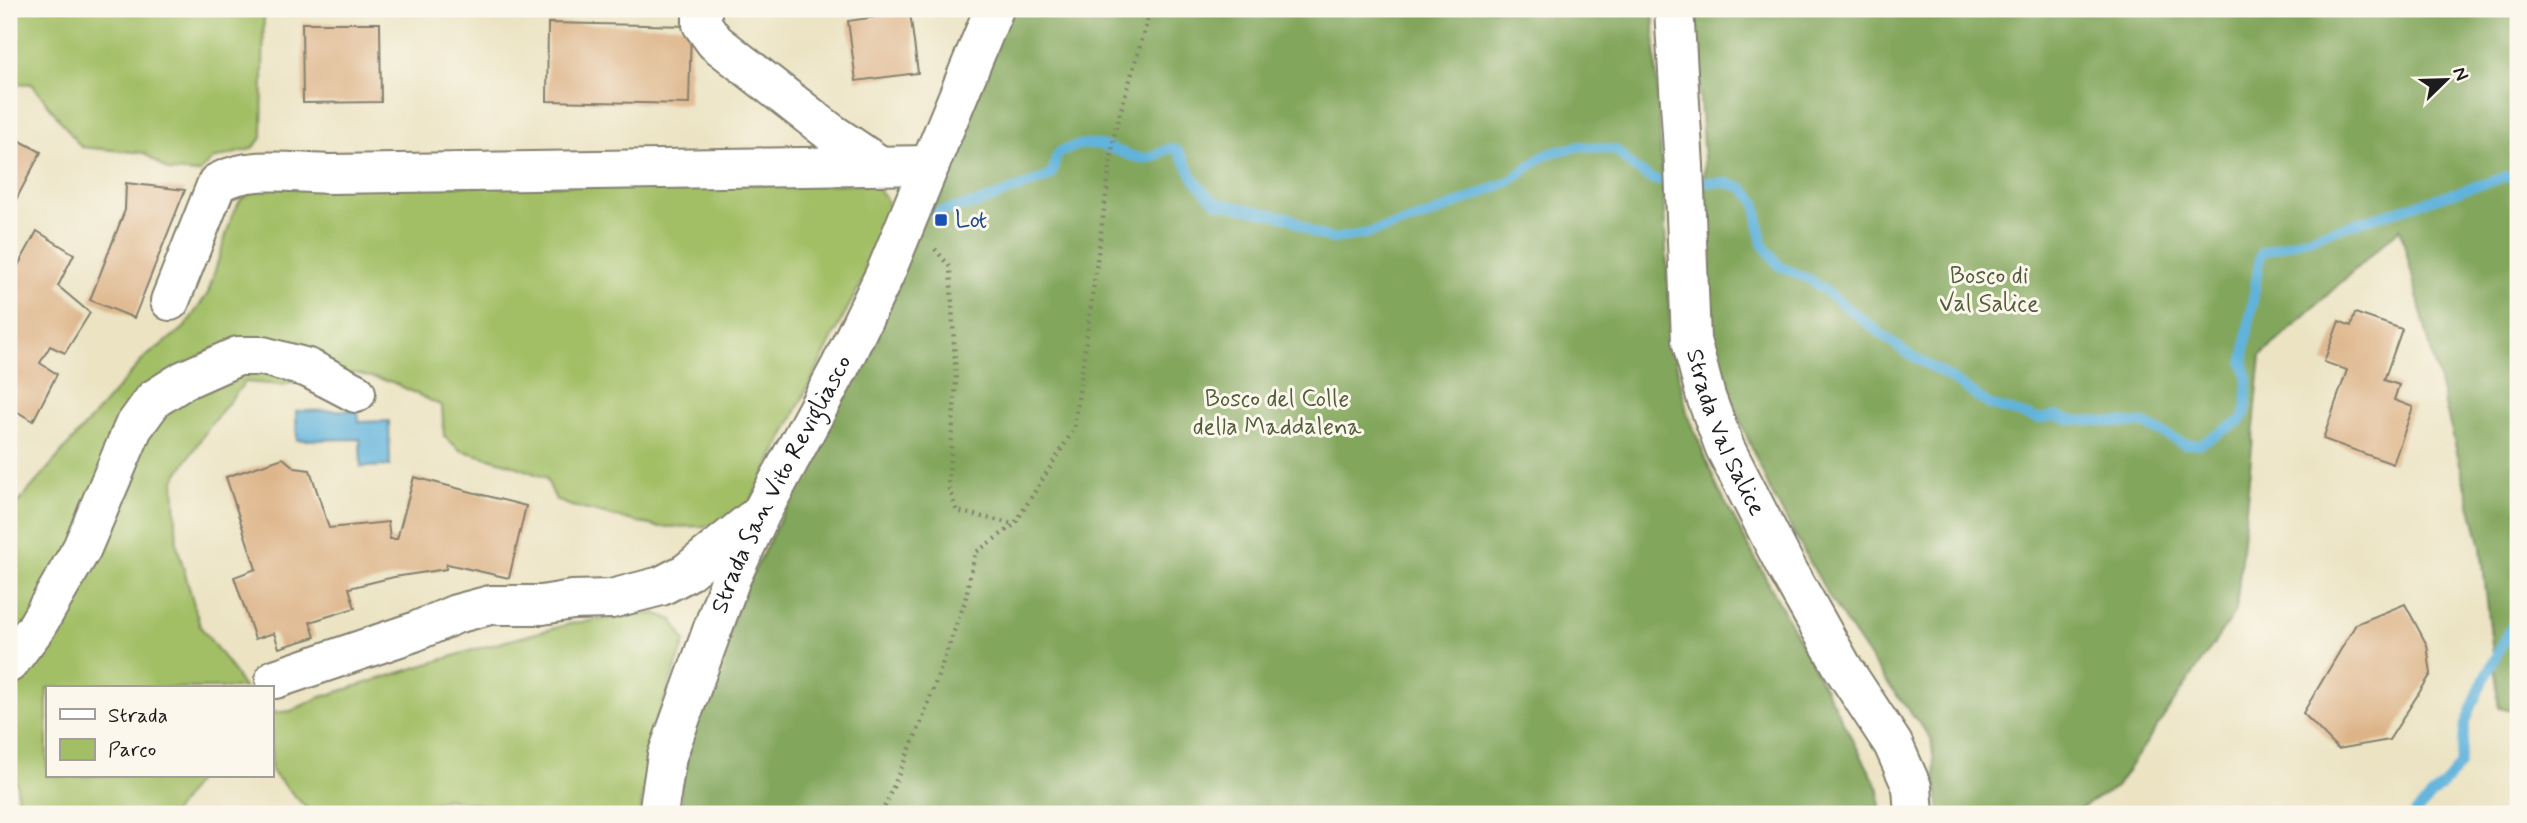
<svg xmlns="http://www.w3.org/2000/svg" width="2527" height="823" viewBox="0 0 2527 823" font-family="Mynerve,sans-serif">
	<rect width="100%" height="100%" fill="#fbf7ec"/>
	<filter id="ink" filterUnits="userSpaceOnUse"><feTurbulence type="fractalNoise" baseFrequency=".0143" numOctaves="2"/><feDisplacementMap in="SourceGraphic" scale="14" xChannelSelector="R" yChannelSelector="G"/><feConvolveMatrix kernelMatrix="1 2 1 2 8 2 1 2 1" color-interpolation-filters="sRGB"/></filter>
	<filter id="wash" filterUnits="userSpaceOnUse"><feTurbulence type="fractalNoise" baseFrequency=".00686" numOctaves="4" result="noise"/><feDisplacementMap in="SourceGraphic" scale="28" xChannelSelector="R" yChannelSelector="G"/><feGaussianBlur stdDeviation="1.57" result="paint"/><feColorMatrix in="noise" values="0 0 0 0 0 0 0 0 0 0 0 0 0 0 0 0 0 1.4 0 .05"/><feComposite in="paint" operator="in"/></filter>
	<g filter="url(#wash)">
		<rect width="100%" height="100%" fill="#ebe3c2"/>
		<!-- green -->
		<g fill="#a3bf66" stroke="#606e41" stroke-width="2">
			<path d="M 9,9 L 264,9 L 262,138 L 251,149 L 213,159 L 199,173 L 169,171 L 144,153 L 81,147 L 32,84 L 9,83 Z"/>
			<path d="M 872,184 L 885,197 L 893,215 L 881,246 L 841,321 L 748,507 L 718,526 L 658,527 L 571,506 L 556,500 L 546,478 L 510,464 L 460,450 L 444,436 L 442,406 L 392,382 L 354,373 L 281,385 L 245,382 L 209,427 L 174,480 L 177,545 L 200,626 L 230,666 L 244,688 L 47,688 L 47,776 L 200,776 L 173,814 L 18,814 L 17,786 L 9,762 L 9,513 L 144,358 L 184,328 L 208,293 L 232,216 L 241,199 L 263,186 Z"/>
			<path d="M 655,613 L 673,620 L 685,642 L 651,735 L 640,814 L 504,814 L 498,808 L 446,798 L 408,814 L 312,814 L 271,771 L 271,713 L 291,711 L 318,698 L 473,650 L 573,623 Z"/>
		</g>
		<!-- forest -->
		<g fill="#82a65b" stroke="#4f613c" stroke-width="2">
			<path d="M 1008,9 L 1653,9 L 1671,339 L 1687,412 L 1718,489 L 1879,789 L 1880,814 L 682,814 L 681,788 L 693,731 L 742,595 L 813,453 Z"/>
			<path d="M 1694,9 L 2518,9 L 2518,713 L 2499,708 L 2481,547 L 2400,228 L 2261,356 L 2236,611 L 2116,787 L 2071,814 L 1940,814 L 1931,738 L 1886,682 L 1831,600 L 1771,492 L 1722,379 L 1706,312 L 1704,160 Z"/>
		</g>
		<!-- water -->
		<path fill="#60b3dc" stroke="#3e687c" stroke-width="2" d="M 358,410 L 359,422 L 389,421 L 390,466 L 361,467 L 360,439 L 297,440 L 296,411 Z"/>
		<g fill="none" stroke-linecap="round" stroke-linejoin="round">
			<!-- stream -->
			<g stroke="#60b3dc" stroke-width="10">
				<path d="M 934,213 L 979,203 L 1050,176 C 1056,169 1053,158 1060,152 C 1063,150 1067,149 1070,148 C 1105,134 1123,161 1149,158 C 1157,157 1167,146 1174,149 C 1184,153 1189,172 1195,180 C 1202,189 1209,197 1218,203 L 1290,218 L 1313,233 L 1333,239 L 1365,234 L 1428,216 L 1510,181 L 1545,155 L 1558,151 L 1581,146 L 1616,150 L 1633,167 L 1653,180 L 1727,183 L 1743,188 L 1756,202 L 1762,243 L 1779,266 L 1811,280 L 1905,352 L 1946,375 L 1990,405 L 2038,419 L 2055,416 L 2072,420 L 2145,424 L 2184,444 L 2200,444 L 2242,420 L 2246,411 L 2248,378 L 2243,362 L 2260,256 L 2263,252 L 2518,173"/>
				<path d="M 2414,814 L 2448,780 L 2460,765 L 2465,724 L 2478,691 L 2518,614"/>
			</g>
		</g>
		<g id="blocks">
			<!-- building -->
			<g fill="#ddb488">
				<path d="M 910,12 L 918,73 L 856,81 L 848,21 Z"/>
				<path d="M 302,23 L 380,23 L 381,102 L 303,103 Z"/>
				<path d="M 548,23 L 691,26 L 689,104 L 547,101 Z"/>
				<path d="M 9,135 L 41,152 L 9,213 Z"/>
				<path d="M 126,183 L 185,190 L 134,318 L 90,300 L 125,210 Z"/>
				<path d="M 37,231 L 74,254 L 58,286 L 90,313 L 65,353 L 50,346 L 40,363 L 57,374 L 33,421 L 9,407 L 9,282 Z"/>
				<path d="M 2355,313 L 2402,329 L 2384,380 L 2399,385 L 2394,400 L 2413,407 L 2393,464 L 2323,439 L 2347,370 L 2324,362 L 2339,321 L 2351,326 Z"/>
				<path d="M 283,458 L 295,468 L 310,470 L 329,528 L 388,522 L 390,539 L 397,539 L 414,477 L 526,506 L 509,578 L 447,564 L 446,569 L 394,577 L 349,588 L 355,608 L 310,622 L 315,637 L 279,648 L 274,633 L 255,639 L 234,577 L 256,569 L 226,477 Z"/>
				<path d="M 2405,604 L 2427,645 L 2431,674 L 2389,740 L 2338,749 L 2303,713 L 2356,624 Z"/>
			</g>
		</g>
	</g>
	<g filter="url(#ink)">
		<use href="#blocks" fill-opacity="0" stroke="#84806f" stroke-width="2"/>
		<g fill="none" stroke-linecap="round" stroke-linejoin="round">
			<!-- minor casing -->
			<g stroke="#84806f" stroke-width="42">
				<g id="minor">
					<path d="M 702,9 L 702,24 L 715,42 L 830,132 L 879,165"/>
					<path id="s1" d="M 1674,9 L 1684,166 L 1691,340 L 1706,397 L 1725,448 L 1786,567 L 1843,668 L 1893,744 L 1912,787 L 1914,814"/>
					<path d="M 170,301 L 217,183 C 249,165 294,173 329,174 L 930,165"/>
					<path d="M 9,663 L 35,629 L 82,548 L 133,428 L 154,399 L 184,380 L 238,356 L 263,356 L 308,368 L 356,393"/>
					<path d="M 275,679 L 414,632 L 456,614 L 490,605 L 542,605 L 572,600 L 611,599 L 661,586 L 686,573 L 752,520"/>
					<path id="s2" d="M 658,814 L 667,756 L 731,578 L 760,515 L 840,367 L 885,274 L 994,9"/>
				</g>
			</g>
			<!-- path -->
			<g stroke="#84806f" stroke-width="4.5" stroke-dasharray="2 5" stroke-linecap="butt">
				<path d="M 935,249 L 950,267 L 956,381 L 948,486 L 957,511 L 1013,524"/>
				<path d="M 884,814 L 884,808 L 921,723 L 965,601 L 975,553 L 1014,525 L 1074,429 L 1115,130 L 1151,9"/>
			</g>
			<!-- minor -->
			<use href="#minor" stroke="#fff" stroke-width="38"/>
		</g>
	</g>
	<!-- markers -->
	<rect fill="#1a4fb4" stroke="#fbf7ec" stroke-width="2.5" x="934" y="213" width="14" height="14" rx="3.5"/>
	<g text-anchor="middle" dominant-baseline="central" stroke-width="6" stroke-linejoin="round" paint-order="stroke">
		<!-- transit labels -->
		<g font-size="24" fill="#164399" stroke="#fbf7ec" text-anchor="start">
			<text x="955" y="220">Lot</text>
		</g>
		<!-- park labels -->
		<g font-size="24" fill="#525d3a" stroke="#fbf7ec">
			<text x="1989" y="276">Bosco di<tspan x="1989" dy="28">Val Salice</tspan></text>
			<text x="1277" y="399">Bosco del Colle<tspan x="1277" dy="28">della Maddalena</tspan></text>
		</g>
		<!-- street labels -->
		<g font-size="24" fill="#1c1c1c" stroke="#fbf7ec">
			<text stroke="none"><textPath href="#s1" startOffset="430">Strada Val Salice</textPath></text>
			<text stroke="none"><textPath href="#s2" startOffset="354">Strada San Vito Revigliasco</textPath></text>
		</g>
	</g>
	<!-- margin -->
	<rect width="2527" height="823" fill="none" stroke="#fbf7ec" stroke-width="35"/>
	<!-- legend -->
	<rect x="46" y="686" width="228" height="91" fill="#fbf7ec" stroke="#a29f99" stroke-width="2"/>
	<rect x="60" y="709" width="35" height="10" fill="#ffffff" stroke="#a29f99" stroke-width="2"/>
	<text x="108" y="722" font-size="21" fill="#1c1c1c">Strada</text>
	<rect x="60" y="739" width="35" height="21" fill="#a3bf66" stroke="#a29f99" stroke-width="2"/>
	<text x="108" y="756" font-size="21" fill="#1c1c1c">Parco</text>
	<!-- north arrow -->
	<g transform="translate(2446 80) rotate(67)" stroke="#fbf7ec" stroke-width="5" paint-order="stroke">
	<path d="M0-5L12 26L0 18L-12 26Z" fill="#1c1c1c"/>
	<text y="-10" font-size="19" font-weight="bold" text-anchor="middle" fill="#1c1c1c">N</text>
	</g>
</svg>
